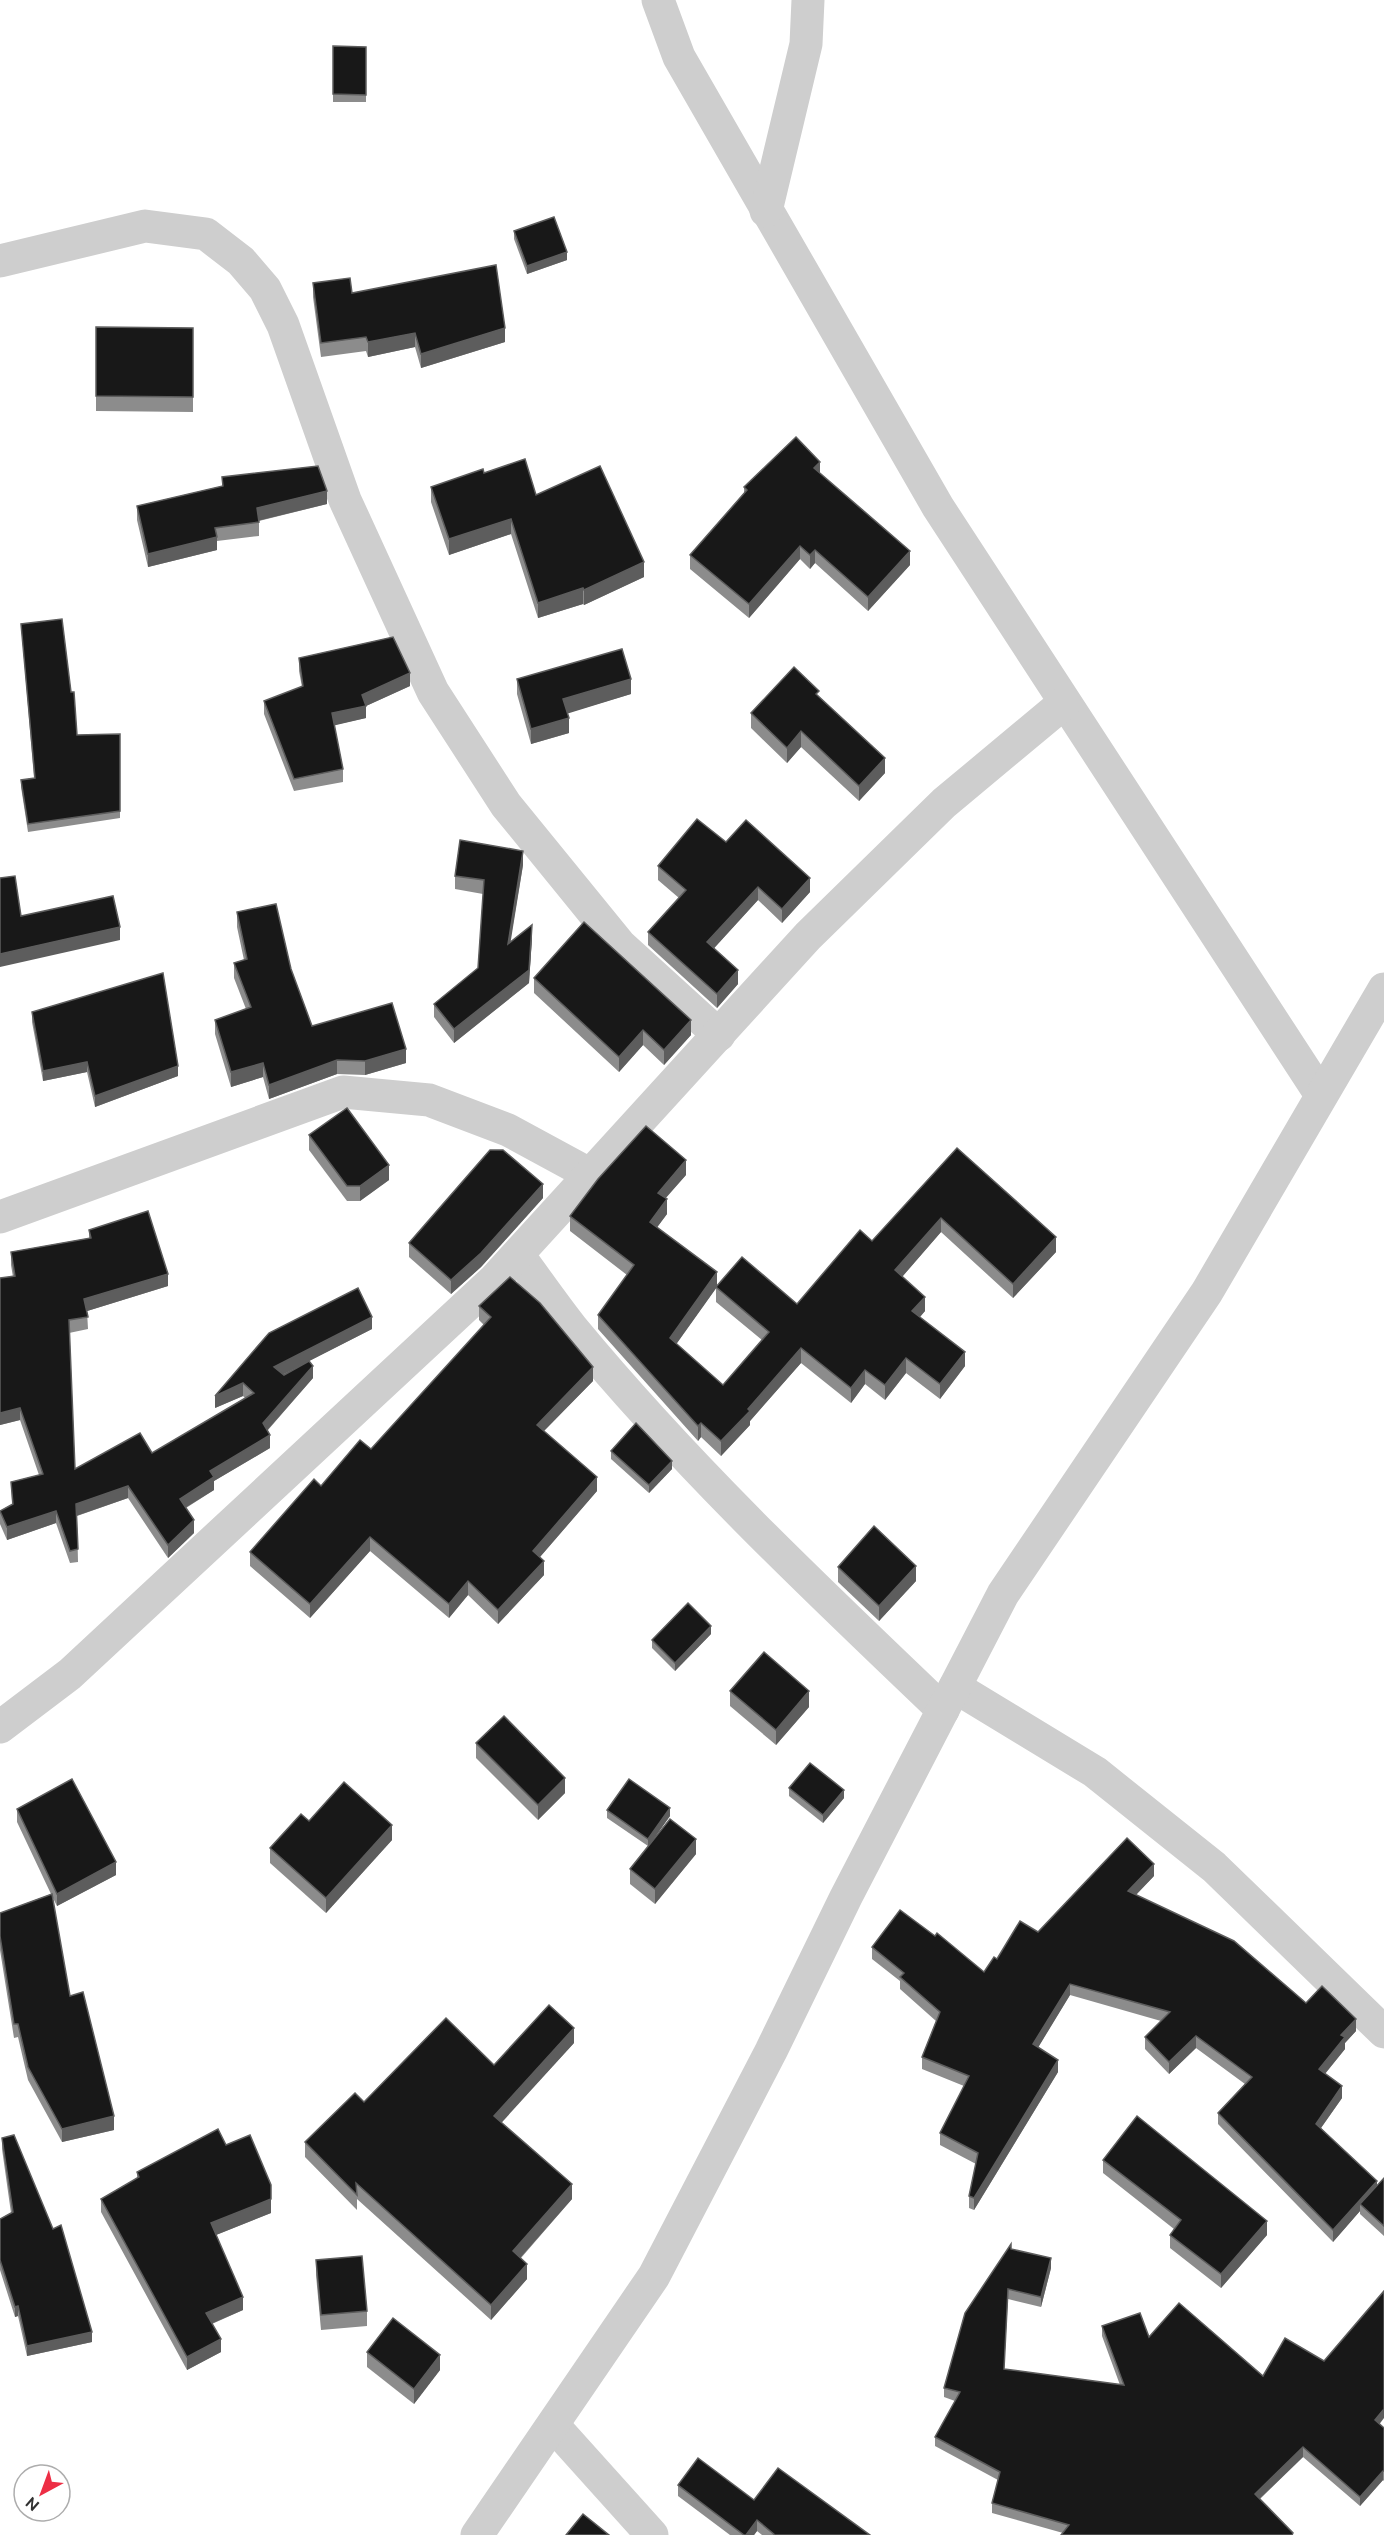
<svg xmlns="http://www.w3.org/2000/svg" width="1384" height="2535" viewBox="0 0 1384 2535" font-family="Ubuntu,sans-serif">
	<rect width="100%" height="100%" fill="#fff"/>
	<g fill="none" stroke-linecap="round" stroke-linejoin="round">
		<!-- minor -->
		<g stroke="#cecece" stroke-width="33">
			<path d="M 658,0 L 679,57 L 938,507 L 1321,1095"/>
			<path d="M 766,211 L 806,44 L 808,0"/>
			<path d="M 0,261 L 145,226 L 206,234 L 241,261 L 265,289 L 283,325 L 345,500 L 433,692 L 506,805 L 620,945 L 719,1035"/>
			<path d="M 0,1217 L 343,1092 L 429,1100 L 508,1130 L 591,1175"/>
			<path d="M 518,1255 C 536,1279 553,1304 572,1328 C 685,1465 815,1588 943,1710"/>
			<path d="M 955,1687 L 1095,1772 L 1214,1867 L 1384,2032"/>
			<path d="M 0,1727 L 70,1674 L 494,1280 L 808,936 L 944,803 L 1064,703"/>
			<path d="M 553,2425 L 652,2535"/>
			<path d="M 477,2535 L 654,2276 L 771,2051 L 846,1897 L 1003,1594 L 1207,1292 L 1384,989"/>
		</g>
	</g>
	<!-- wall -->
	<g fill="#8c8c8c" fill-rule="evenodd">
		<path d="M 333,46 L 366,47 L 366,102 L 333,102 Z"/>
		<path d="M 514,231 L 567,260 L 527,274 L 514,239 Z"/>
		<path d="M 313,283 L 352,293 L 505,342 L 421,368 L 415,347 L 368,357 L 366,351 L 321,357 L 313,297 Z"/>
		<path d="M 96,327 L 193,328 L 193,412 L 96,411 Z"/>
		<path d="M 484,473 L 536,495 L 644,577 L 584,605 L 583,604 L 538,618 L 511,534 L 449,555 L 431,502 L 431,487 Z"/>
		<path d="M 820,473 L 910,565 L 868,611 L 815,563 L 810,569 L 800,559 L 749,618 L 690,569 L 690,555 L 744,493 L 744,487 Z"/>
		<path d="M 222,477 L 327,504 L 259,521 L 259,536 L 217,541 L 217,550 L 148,567 L 137,520 L 137,506 L 222,486 Z"/>
		<path d="M 21,624 L 71,692 L 77,735 L 120,734 L 120,818 L 28,832 L 21,787 L 21,780 L 34,778 Z"/>
		<path d="M 299,658 L 410,686 L 366,706 L 366,718 L 334,725 L 343,769 L 343,782 L 294,791 L 264,714 L 264,701 L 302,687 L 299,671 Z"/>
		<path d="M 517,679 L 631,694 L 567,713 L 569,733 L 531,744 L 517,694 Z"/>
		<path d="M 819,697 L 885,773 L 859,801 L 801,747 L 787,763 L 751,728 L 751,713 Z"/>
		<path d="M 726,842 L 810,892 L 782,923 L 758,900 L 714,948 L 738,984 L 717,1008 L 648,945 L 648,932 L 679,898 L 658,880 L 658,866 Z"/>
		<path d="M 523,865 L 510,942 L 532,938 L 529,983 L 454,1043 L 434,1017 L 434,1004 L 478,968 L 483,894 L 455,889 L 455,876 Z"/>
		<path d="M 237,912 L 291,969 L 312,1026 L 406,1063 L 365,1075 L 337,1074 L 269,1099 L 263,1077 L 231,1087 L 215,1034 L 215,1020 L 246,1009 L 234,978 L 234,963 L 244,960 L 237,927 Z"/>
		<path d="M 534,978 L 691,1035 L 664,1065 L 643,1045 L 619,1072 L 534,993 Z"/>
		<path d="M 32,1012 L 178,1076 L 95,1107 L 87,1072 L 43,1081 L 32,1022 Z"/>
		<path d="M 309,1135 L 389,1180 L 360,1201 L 347,1201 L 309,1150 Z"/>
		<path d="M 957,1148 L 1056,1252 L 1013,1298 L 941,1232 L 902,1277 L 925,1311 L 920,1317 L 965,1366 L 940,1399 L 906,1373 L 885,1400 L 865,1384 L 851,1403 L 801,1363 L 750,1421 L 750,1425 L 721,1456 L 701,1437 L 698,1441 L 598,1329 L 598,1315 L 627,1275 L 570,1231 L 570,1216 L 686,1175 L 665,1198 L 667,1214 L 657,1227 L 717,1285 L 797,1304 L 872,1241 ZM 716,1288 L 716,1302 L 762,1340 L 723,1385 L 676,1344 Z"/>
		<path d="M 543,1198 L 481,1267 L 451,1294 L 409,1257 L 409,1243 Z"/>
		<path d="M 89,1230 L 168,1286 L 87,1311 L 88,1329 L 69,1333 L 75,1469 L 152,1453 L 245,1398 L 243,1396 L 215,1408 L 269,1333 L 372,1329 L 309,1361 L 313,1378 L 268,1430 L 270,1448 L 214,1481 L 214,1490 L 186,1508 L 194,1533 L 168,1558 L 128,1498 L 77,1516 L 78,1562 L 70,1563 L 56,1523 L 7,1540 L 0,1524 L 0,1511 L 12,1504 L 11,1482 L 39,1475 L 20,1420 L 0,1425 L 0,1278 L 13,1277 L 11,1265 L 11,1252 L 89,1238 Z"/>
		<path d="M 479,1306 L 593,1381 L 544,1431 L 597,1491 L 540,1557 L 544,1575 L 498,1624 L 468,1595 L 449,1618 L 370,1551 L 310,1618 L 250,1566 L 250,1552 L 321,1486 L 371,1449 L 484,1325 L 479,1320 Z"/>
		<path d="M 611,1451 L 672,1469 L 649,1493 L 611,1459 Z"/>
		<path d="M 838,1567 L 916,1581 L 879,1621 L 838,1582 Z"/>
		<path d="M 711,1634 L 675,1671 L 652,1648 L 652,1640 Z"/>
		<path d="M 730,1691 L 809,1707 L 776,1745 L 730,1706 Z"/>
		<path d="M 476,1743 L 565,1793 L 538,1820 L 476,1758 Z"/>
		<path d="M 789,1788 L 844,1798 L 823,1823 L 789,1796 Z"/>
		<path d="M 17,1809 L 116,1875 L 57,1906 L 52,1896 L 70,1996 L 114,2130 L 62,2142 L 28,2080 L 18,2037 L 14,2038 L 0,1950 L 0,1913 L 51,1894 L 17,1822 Z"/>
		<path d="M 607,1810 L 670,1816 L 649,1845 L 696,1854 L 655,1904 L 630,1884 L 630,1869 L 648,1846 L 607,1818 Z"/>
		<path d="M 309,1821 L 392,1840 L 326,1913 L 270,1863 L 270,1848 Z"/>
		<path d="M 1154,1876 L 1136,1895 L 1306,2003 L 1356,2031 L 1345,2043 L 1345,2049 L 1325,2074 L 1342,2098 L 1321,2128 L 1377,2186 L 1384,2178 L 1384,2236 L 1360,2214 L 1360,2211 L 1333,2242 L 1218,2124 L 1218,2113 L 1245,2084 L 1196,2048 L 1169,2074 L 1145,2049 L 1145,2037 L 1161,2021 L 1070,1995 L 1038,2047 L 1058,2072 L 974,2210 L 969,2208 L 969,2196 L 976,2164 L 940,2145 L 940,2133 L 964,2086 L 922,2069 L 922,2057 L 936,2021 L 900,1989 L 900,1981 L 872,1959 L 872,1947 L 935,1936 L 984,1972 L 997,1959 L 1038,1932 Z"/>
		<path d="M 574,2043 L 501,2122 L 572,2199 L 521,2258 L 527,2279 L 491,2320 L 357,2199 L 357,2210 L 305,2157 L 305,2142 L 494,2065 Z"/>
		<path d="M 2,2138 L 92,2342 L 27,2356 L 18,2316 L 15,2317 L 0,2270 L 0,2219 L 11,2213 L 2,2149 Z"/>
		<path d="M 226,2145 L 271,2213 L 216,2235 L 243,2310 L 212,2324 L 221,2352 L 187,2370 L 101,2212 L 101,2199 L 137,2178 L 137,2172 Z"/>
		<path d="M 1103,2160 L 1267,2235 L 1221,2288 L 1170,2248 L 1170,2235 L 1174,2229 L 1103,2173 Z"/>
		<path d="M 1011,2249 L 1051,2268 L 1041,2307 L 1008,2299 L 1004,2369 L 1120,2385 L 1102,2336 L 1102,2326 L 1149,2337 L 1263,2376 L 1324,2361 L 1384,2428 L 1384,2481 L 1383,2480 L 1360,2506 L 1303,2457 L 1260,2499 L 1293,2535 L 1063,2533 L 992,2513 L 992,2503 L 998,2480 L 935,2446 L 935,2437 L 955,2401 L 944,2397 L 944,2388 Z"/>
		<path d="M 316,2260 L 367,2311 L 367,2326 L 321,2330 L 316,2275 Z"/>
		<path d="M 367,2352 L 440,2370 L 414,2404 L 367,2367 Z"/>
		<path d="M 678,2485 L 870,2535 L 762,2535 L 757,2531 L 754,2535 L 730,2535 L 678,2496 Z"/>
	</g>
	<!-- shaded-wall -->
	<g fill="#5d5d5d">
		<path d="M 567,252 L 567,260 L 527,274 L 527,266 Z"/>
		<path d="M 505,328 L 505,342 L 421,368 L 421,354 Z"/>
		<path d="M 415,333 L 415,347 L 368,357 L 368,342 Z"/>
		<path d="M 820,462 L 820,475 L 814,468 Z"/>
		<path d="M 327,491 L 327,504 L 257,521 L 257,508 Z"/>
		<path d="M 511,519 L 511,534 L 449,555 L 449,539 Z"/>
		<path d="M 217,537 L 217,550 L 148,567 L 148,554 Z"/>
		<path d="M 800,546 L 800,559 L 749,618 L 749,604 Z"/>
		<path d="M 815,550 L 815,563 L 810,569 L 810,555 Z"/>
		<path d="M 910,551 L 910,565 L 868,611 L 868,597 Z"/>
		<path d="M 644,562 L 644,577 L 584,605 L 584,590 Z"/>
		<path d="M 583,588 L 583,604 L 538,618 L 538,603 Z"/>
		<path d="M 410,673 L 410,686 L 366,706 L 366,718 L 332,726 L 332,713 L 362,695 Z"/>
		<path d="M 631,679 L 631,694 L 563,715 L 563,699 Z"/>
		<path d="M 569,718 L 569,733 L 531,744 L 531,729 Z"/>
		<path d="M 801,731 L 801,747 L 787,763 L 787,748 Z"/>
		<path d="M 885,758 L 885,773 L 859,801 L 859,786 Z"/>
		<path d="M 523,851 L 523,865 L 508,958 L 508,944 Z"/>
		<path d="M 810,878 L 810,892 L 782,923 L 782,909 Z"/>
		<path d="M 758,887 L 758,900 L 707,956 L 707,942 Z"/>
		<path d="M 532,925 L 532,938 L 529,983 L 454,1043 L 454,1029 Z"/>
		<path d="M 120,927 L 120,940 L 0,967 L 0,954 Z"/>
		<path d="M 738,970 L 738,984 L 717,1008 L 717,994 Z"/>
		<path d="M 691,1020 L 691,1035 L 664,1065 L 664,1050 Z"/>
		<path d="M 643,1030 L 643,1045 L 619,1072 L 619,1057 Z"/>
		<path d="M 406,1049 L 406,1063 L 365,1075 L 365,1061 Z"/>
		<path d="M 337,1060 L 337,1074 L 269,1099 L 269,1085 Z"/>
		<path d="M 87,1062 L 87,1072 L 43,1081 L 43,1071 Z"/>
		<path d="M 263,1063 L 263,1077 L 231,1087 L 231,1072 Z"/>
		<path d="M 178,1066 L 178,1076 L 95,1107 L 95,1096 Z"/>
		<path d="M 686,1160 L 686,1175 L 658,1207 L 658,1193 Z"/>
		<path d="M 389,1165 L 389,1180 L 360,1201 L 360,1186 Z"/>
		<path d="M 543,1184 L 543,1198 L 481,1267 L 451,1294 L 451,1280 Z"/>
		<path d="M 667,1199 L 667,1214 L 650,1237 L 650,1222 Z"/>
		<path d="M 941,1218 L 941,1232 L 895,1285 L 895,1270 Z"/>
		<path d="M 1056,1237 L 1056,1252 L 1013,1298 L 1013,1284 Z"/>
		<path d="M 717,1272 L 717,1287 L 670,1353 L 670,1338 Z"/>
		<path d="M 168,1274 L 168,1286 L 84,1312 L 84,1299 Z"/>
		<path d="M 925,1297 L 925,1311 L 912,1326 L 912,1311 Z"/>
		<path d="M 372,1317 L 372,1329 L 274,1379 L 274,1367 Z"/>
		<path d="M 801,1348 L 801,1363 L 750,1421 L 750,1425 L 721,1456 L 721,1441 L 748,1409 Z"/>
		<path d="M 965,1352 L 965,1366 L 940,1399 L 940,1384 Z"/>
		<path d="M 906,1358 L 906,1373 L 885,1400 L 885,1385 Z"/>
		<path d="M 313,1366 L 313,1378 L 263,1435 L 263,1423 Z"/>
		<path d="M 593,1367 L 593,1381 L 537,1438 L 537,1425 Z"/>
		<path d="M 865,1370 L 865,1384 L 851,1403 L 851,1388 Z"/>
		<path d="M 243,1383 L 243,1396 L 215,1408 L 215,1396 Z"/>
		<path d="M 20,1408 L 20,1420 L 0,1425 L 0,1413 Z"/>
		<path d="M 701,1423 L 701,1437 L 698,1441 L 698,1426 Z"/>
		<path d="M 270,1435 L 270,1448 L 214,1481 L 214,1490 L 180,1511 L 180,1499 L 210,1471 Z"/>
		<path d="M 672,1461 L 672,1469 L 649,1493 L 649,1485 Z"/>
		<path d="M 597,1477 L 597,1491 L 533,1565 L 533,1551 Z"/>
		<path d="M 128,1486 L 128,1498 L 76,1516 L 76,1504 Z"/>
		<path d="M 56,1511 L 56,1523 L 7,1540 L 7,1527 Z"/>
		<path d="M 194,1520 L 194,1533 L 168,1558 L 168,1545 Z"/>
		<path d="M 370,1537 L 370,1551 L 310,1618 L 310,1604 Z"/>
		<path d="M 544,1561 L 544,1575 L 498,1624 L 498,1610 Z"/>
		<path d="M 916,1566 L 916,1581 L 879,1621 L 879,1606 Z"/>
		<path d="M 468,1581 L 468,1595 L 449,1618 L 449,1604 Z"/>
		<path d="M 711,1626 L 711,1634 L 675,1671 L 675,1663 Z"/>
		<path d="M 809,1691 L 809,1707 L 776,1745 L 776,1730 Z"/>
		<path d="M 565,1778 L 565,1793 L 538,1820 L 538,1805 Z"/>
		<path d="M 844,1790 L 844,1798 L 823,1823 L 823,1815 Z"/>
		<path d="M 670,1808 L 670,1816 L 648,1847 L 648,1839 Z"/>
		<path d="M 392,1825 L 392,1840 L 326,1913 L 326,1898 Z"/>
		<path d="M 696,1839 L 696,1854 L 655,1904 L 655,1889 Z"/>
		<path d="M 116,1862 L 116,1875 L 57,1906 L 57,1894 Z"/>
		<path d="M 1154,1864 L 1154,1876 L 1128,1903 L 1128,1891 Z"/>
		<path d="M 1070,1984 L 1070,1995 L 1033,2056 L 1033,2044 Z"/>
		<path d="M 1356,2019 L 1356,2031 L 1345,2043 L 1345,2049 L 1319,2081 L 1319,2069 L 1341,2035 Z"/>
		<path d="M 574,2028 L 574,2043 L 494,2131 L 494,2116 Z"/>
		<path d="M 1196,2036 L 1196,2048 L 1169,2074 L 1169,2062 Z"/>
		<path d="M 1058,2060 L 1058,2072 L 974,2210 L 974,2198 Z"/>
		<path d="M 1342,2086 L 1342,2098 L 1316,2135 L 1316,2124 Z"/>
		<path d="M 114,2116 L 114,2130 L 62,2142 L 62,2129 Z"/>
		<path d="M 1377,2181 L 1377,2193 L 1360,2204 L 1360,2211 L 1333,2242 L 1333,2230 Z"/>
		<path d="M 572,2184 L 572,2199 L 513,2266 L 513,2251 Z"/>
		<path d="M 271,2199 L 271,2213 L 211,2237 L 211,2223 Z"/>
		<path d="M 1267,2221 L 1267,2235 L 1221,2288 L 1221,2274 Z"/>
		<path d="M 1051,2258 L 1051,2268 L 1041,2307 L 1041,2297 Z"/>
		<path d="M 527,2264 L 527,2279 L 491,2320 L 491,2305 Z"/>
		<path d="M 243,2297 L 243,2310 L 206,2326 L 206,2313 Z"/>
		<path d="M 18,2306 L 18,2316 L 15,2317 L 15,2307 Z"/>
		<path d="M 92,2332 L 92,2342 L 27,2356 L 27,2346 Z"/>
		<path d="M 221,2339 L 221,2352 L 187,2370 L 187,2357 Z"/>
		<path d="M 440,2355 L 440,2370 L 414,2404 L 414,2389 Z"/>
		<path d="M 1384,2409 L 1384,2418 L 1375,2430 L 1375,2420 Z"/>
		<path d="M 1303,2447 L 1303,2457 L 1255,2503 L 1255,2494 Z"/>
		<path d="M 1383,2471 L 1383,2480 L 1360,2506 L 1360,2497 Z"/>
		<path d="M 757,2520 L 757,2531 L 754,2535 L 746,2535 Z"/>
	</g>
	<!-- building -->
	<g fill="#181818" stroke="#5d5d5d" stroke-width="1.5">
		<path d="M 333,46 L 366,47 L 366,95 L 333,94 Z"/>
		<path d="M 554,217 L 567,252 L 527,266 L 514,231 Z"/>
		<path d="M 496,265 L 505,328 L 421,354 L 415,333 L 368,342 L 366,337 L 321,343 L 313,283 L 350,278 L 352,293 Z"/>
		<path d="M 96,327 L 193,328 L 193,397 L 96,396 Z"/>
		<path d="M 796,437 L 820,462 L 814,468 L 910,551 L 868,597 L 815,550 L 810,555 L 800,546 L 749,604 L 690,555 L 747,490 L 744,487 Z"/>
		<path d="M 525,459 L 536,495 L 600,466 L 644,562 L 584,590 L 583,588 L 538,603 L 511,519 L 449,539 L 431,487 L 483,469 L 484,473 Z"/>
		<path d="M 318,466 L 327,491 L 257,508 L 259,522 L 215,528 L 217,537 L 148,554 L 137,506 L 223,486 L 222,477 Z"/>
		<path d="M 62,619 L 71,692 L 74,692 L 77,735 L 120,734 L 120,811 L 28,824 L 21,780 L 35,778 L 21,624 Z"/>
		<path d="M 393,637 L 410,673 L 362,695 L 366,706 L 332,713 L 343,769 L 294,779 L 264,701 L 303,686 L 299,658 Z"/>
		<path d="M 622,649 L 631,679 L 563,699 L 569,718 L 531,729 L 517,679 Z"/>
		<path d="M 794,667 L 819,691 L 816,694 L 885,758 L 859,786 L 801,731 L 787,748 L 751,713 Z"/>
		<path d="M 697,819 L 726,842 L 746,820 L 810,878 L 782,909 L 758,887 L 707,942 L 738,970 L 717,994 L 648,932 L 686,890 L 658,866 Z"/>
		<path d="M 460,840 L 523,851 L 508,944 L 532,925 L 529,970 L 454,1029 L 434,1004 L 478,968 L 484,880 L 455,876 Z"/>
		<path d="M 15,876 L 21,916 L 113,896 L 120,927 L 0,954 L 0,878 Z"/>
		<path d="M 276,904 L 291,969 L 312,1026 L 392,1003 L 406,1049 L 365,1061 L 337,1060 L 269,1085 L 263,1063 L 231,1072 L 215,1020 L 251,1007 L 234,963 L 247,959 L 237,912 Z"/>
		<path d="M 584,922 L 691,1020 L 664,1050 L 643,1030 L 619,1057 L 534,978 Z"/>
		<path d="M 163,973 L 178,1066 L 95,1096 L 87,1062 L 43,1071 L 32,1012 Z"/>
		<path d="M 347,1108 L 389,1165 L 360,1186 L 347,1186 L 309,1135 Z"/>
		<path d="M 646,1126 L 686,1160 L 658,1193 L 667,1199 L 650,1222 L 717,1272 L 670,1338 L 723,1385 L 769,1332 L 716,1287 L 742,1257 L 797,1304 L 860,1230 L 872,1241 L 957,1148 L 1056,1237 L 1013,1284 L 941,1218 L 895,1270 L 925,1297 L 912,1311 L 965,1352 L 940,1384 L 906,1358 L 885,1385 L 865,1370 L 851,1388 L 801,1348 L 748,1409 L 750,1411 L 721,1441 L 701,1423 L 698,1426 L 598,1315 L 634,1265 L 570,1216 L 598,1179 Z"/>
		<path d="M 490,1150 L 503,1150 L 543,1184 L 481,1253 L 451,1280 L 409,1243 Z"/>
		<path d="M 148,1211 L 168,1274 L 84,1299 L 88,1317 L 69,1320 L 75,1469 L 140,1433 L 152,1453 L 254,1393 L 243,1383 L 215,1396 L 269,1333 L 358,1288 L 372,1317 L 274,1367 L 284,1375 L 309,1361 L 313,1366 L 263,1423 L 270,1435 L 210,1471 L 214,1477 L 180,1499 L 194,1520 L 168,1545 L 128,1486 L 76,1504 L 78,1549 L 70,1551 L 56,1511 L 7,1527 L 0,1511 L 13,1504 L 11,1482 L 43,1474 L 20,1408 L 0,1413 L 0,1278 L 15,1276 L 11,1252 L 91,1238 L 89,1230 Z"/>
		<path d="M 510,1277 L 540,1303 L 593,1367 L 537,1425 L 597,1477 L 533,1551 L 544,1561 L 498,1610 L 468,1581 L 449,1604 L 370,1537 L 310,1604 L 250,1552 L 314,1479 L 321,1486 L 360,1440 L 371,1449 L 491,1317 L 479,1306 Z"/>
		<path d="M 636,1423 L 672,1461 L 649,1485 L 611,1451 Z"/>
		<path d="M 874,1526 L 916,1566 L 879,1606 L 838,1567 Z"/>
		<path d="M 688,1603 L 711,1626 L 675,1663 L 652,1640 Z"/>
		<path d="M 764,1652 L 809,1691 L 776,1730 L 730,1691 Z"/>
		<path d="M 504,1716 L 565,1778 L 538,1805 L 476,1743 Z"/>
		<path d="M 810,1763 L 844,1790 L 823,1815 L 789,1788 Z"/>
		<path d="M 72,1779 L 116,1862 L 57,1894 L 17,1809 Z"/>
		<path d="M 629,1779 L 670,1808 L 648,1839 L 607,1810 Z"/>
		<path d="M 344,1782 L 392,1825 L 326,1898 L 270,1848 L 301,1814 L 309,1821 Z"/>
		<path d="M 670,1819 L 696,1839 L 655,1889 L 630,1869 Z"/>
		<path d="M 1127,1838 L 1154,1864 L 1128,1891 L 1234,1941 L 1306,2003 L 1322,1986 L 1356,2019 L 1341,2035 L 1345,2037 L 1319,2069 L 1342,2086 L 1316,2124 L 1377,2181 L 1333,2230 L 1218,2113 L 1252,2077 L 1196,2036 L 1169,2062 L 1145,2037 L 1170,2012 L 1070,1984 L 1033,2044 L 1058,2060 L 974,2198 L 969,2196 L 978,2153 L 940,2133 L 969,2076 L 922,2057 L 940,2012 L 900,1977 L 904,1973 L 872,1947 L 900,1910 L 935,1936 L 937,1933 L 984,1972 L 994,1957 L 997,1959 L 1020,1921 L 1038,1932 Z"/>
		<path d="M 52,1894 L 70,1996 L 83,1992 L 114,2116 L 62,2129 L 28,2067 L 18,2024 L 14,2024 L 0,1936 L 0,1913 Z"/>
		<path d="M 549,2005 L 574,2028 L 494,2116 L 572,2184 L 513,2251 L 527,2264 L 491,2305 L 356,2183 L 357,2195 L 305,2142 L 355,2093 L 364,2102 L 446,2018 L 494,2065 Z"/>
		<path d="M 1137,2116 L 1267,2221 L 1221,2274 L 1170,2235 L 1181,2220 L 1103,2160 Z"/>
		<path d="M 218,2129 L 226,2145 L 250,2135 L 271,2185 L 271,2199 L 211,2223 L 243,2297 L 206,2313 L 221,2339 L 187,2357 L 101,2199 L 139,2177 L 137,2172 Z"/>
		<path d="M 14,2135 L 53,2229 L 61,2225 L 92,2332 L 27,2346 L 18,2306 L 15,2307 L 0,2260 L 0,2219 L 13,2212 L 2,2138 Z"/>
		<path d="M 1384,2178 L 1384,2226 L 1360,2204 Z"/>
		<path d="M 1011,2244 L 1011,2249 L 1051,2258 L 1041,2297 L 1008,2289 L 1004,2369 L 1124,2385 L 1102,2326 L 1140,2313 L 1149,2337 L 1179,2303 L 1263,2376 L 1285,2338 L 1324,2361 L 1384,2291 L 1384,2409 L 1375,2420 L 1384,2428 L 1384,2471 L 1383,2471 L 1360,2497 L 1303,2447 L 1255,2494 L 1293,2533 L 1292,2535 L 1061,2535 L 1069,2525 L 992,2503 L 1000,2472 L 935,2437 L 960,2392 L 944,2388 L 965,2313 Z"/>
		<path d="M 362,2256 L 367,2311 L 321,2315 L 316,2260 Z"/>
		<path d="M 393,2318 L 440,2355 L 414,2389 L 367,2352 Z"/>
		<path d="M 698,2458 L 754,2500 L 778,2468 L 870,2535 L 775,2535 L 757,2520 L 746,2535 L 744,2535 L 678,2485 Z"/>
		<path d="M 583,2514 L 609,2535 L 566,2535 Z"/>
	</g>
	<!-- north arrow -->
	<g transform="translate(42 2493) rotate(221)"><circle r="28" fill="#ffffff" stroke="#adadad" stroke-width="1.5"/>
	<path d="M0-4.5L10 22L0 15L-10 22Z" fill="#ed2e45"/>
	<text y="-9" font-size="16" font-weight="bold" text-anchor="middle" fill="#313131">N</text>
	</g>
</svg>
